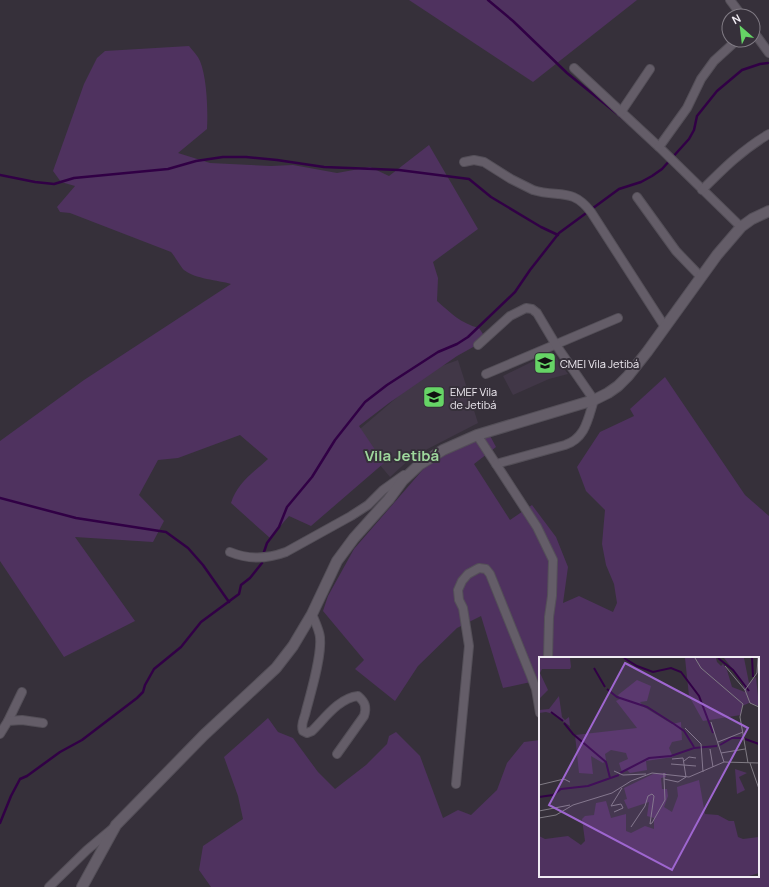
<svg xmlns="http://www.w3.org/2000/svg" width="769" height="887" viewBox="0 0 769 887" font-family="Manrope,sans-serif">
	<rect width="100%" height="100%" fill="#36303a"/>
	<!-- built -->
	<g fill="#413747">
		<path d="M 552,352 L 568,374 L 549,379 L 513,395 L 503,376 Z"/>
		<path d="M 458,360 L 478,423 L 412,457 L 390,477 L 354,434 L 428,371 Z"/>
	</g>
	<!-- green -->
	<g fill="#4f325f">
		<path d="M 409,0 L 637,0 L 533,82 Z"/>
		<path d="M 189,46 C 193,51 198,56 200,61 C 207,78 208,111 207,129 L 178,153 L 210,163 L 271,166 L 293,165 L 337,173 L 370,167 L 389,176 L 429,145 L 478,229 L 433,262 L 438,278 L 437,301 C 451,313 460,323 479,328 L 483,334 L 475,346 L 457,356 L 389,403 L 359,426 L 384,463 L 311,526 L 289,516 L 270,538 L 231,503 C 237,483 254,472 268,459 L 240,435 L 178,458 L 158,460 L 139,495 L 164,521 L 153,542 L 75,537 L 135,621 L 64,657 L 0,561 L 0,441 L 84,380 L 231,284 C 218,280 195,279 184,270 C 182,269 174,255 171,252 L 70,213 L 60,212 L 57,207 L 75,186 L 61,182 L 53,171 L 84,84 L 97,58 L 105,51 Z"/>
		<path d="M 665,377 L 745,495 L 769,516 L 769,887 L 211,887 L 199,870 L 203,846 L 243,819 L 238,796 L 224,757 L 268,718 L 278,732 L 293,738 L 318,772 L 335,789 L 366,765 L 387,744 L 389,736 L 396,732 L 420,756 L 443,818 L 458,810 L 471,815 L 497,790 L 507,763 L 524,742 L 540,740 L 540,876 L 758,876 L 758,658 L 540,658 L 540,680 L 503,688 L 481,616 L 457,628 L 418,666 L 395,701 L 355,669 L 364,660 L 323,611 L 328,596 L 354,549 L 426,466 L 443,453 L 487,430 L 496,447 L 474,464 L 510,520 L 532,505 L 556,537 L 568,567 L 563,603 L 579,596 L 613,612 L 617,603 L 614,584 L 606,565 L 602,544 L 605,510 L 586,491 L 577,467 L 600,432 L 634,416 L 630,409 Z"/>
	</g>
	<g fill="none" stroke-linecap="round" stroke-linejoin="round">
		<!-- stream -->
		<g stroke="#310045" stroke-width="2.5">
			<path d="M 488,0 L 513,21 L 567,73 L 626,121"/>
			<path d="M 0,175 L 35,182 L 54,184 L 74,178 L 168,169 L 196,161 L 223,157 L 246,157 L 277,160 L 324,167 L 399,170 L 469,179 L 491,197 L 541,227 L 558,235"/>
			<path d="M 0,498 L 76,518 L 166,532 L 188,548 L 203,565 L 229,602"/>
			<path d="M 264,552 L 267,543 L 279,527 L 287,507 L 312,477 L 335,440 L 365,402 L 387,385 L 438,352 L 457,344 L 468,337 L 515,292 L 530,270 L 559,233 L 619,189 L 641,182 L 652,176 L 662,169 L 689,139 L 694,130 L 697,116 L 717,91 L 742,70 L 760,64 L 768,63"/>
			<path d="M 0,823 L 11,796 L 20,779 L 27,776 L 60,752 L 82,740 L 137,698 L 143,692 L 145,685 L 154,669 L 181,647 L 201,622 L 239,594 L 241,585 L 250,578 L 262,563"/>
		</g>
		<!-- minor casing -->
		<g stroke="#544f58" stroke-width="10">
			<g id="minor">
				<path d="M 730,0 L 742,16"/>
				<path d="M 753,31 L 769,53"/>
				<path d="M 574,68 L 659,147 L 741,227"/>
				<path d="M 621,112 L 650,69"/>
				<path d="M 659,147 L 687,108 L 701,79 L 714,61 L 737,40"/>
				<path d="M 464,162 L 474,160 L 484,162 L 511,179 L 533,190 C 559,198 572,187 591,212 L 665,327"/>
				<path d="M 702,190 C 723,169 743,149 769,134"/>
				<path d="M 637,197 L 676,251 L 701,277"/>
				<path d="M 486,374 L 618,318"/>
				<path d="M 477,435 L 496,464 L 565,445 C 586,438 588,418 594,400 L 556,345 L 537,313 L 532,309 L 526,308 L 510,316 L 478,345"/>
				<path d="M 496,464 L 537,527 L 553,560 L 552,596 L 549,617 L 548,658"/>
				<path d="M 230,552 C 249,560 267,559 286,552 L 351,516 L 368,505 L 383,490 L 404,475"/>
				<path d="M 312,614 C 315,622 319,629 320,637 C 322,656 311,692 306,711 C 305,718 300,724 303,731 L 307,733 L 312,731 C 325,718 339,698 358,696 C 365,702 367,707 364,716 L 337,754"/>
				<path d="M 8,721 L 22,692"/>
				<path d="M 0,734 L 8,721 L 22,720 L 43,723"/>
				<path d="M 456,784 L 469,646 L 463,608 L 459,600 L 458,590 L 462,581 L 468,574 L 479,568 L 486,569 L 490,574 L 531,676 L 536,689 L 540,713"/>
				<path d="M 49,887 L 87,850 L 112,829"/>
			</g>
		</g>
		<!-- tertiary casing -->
		<g stroke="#544f58" stroke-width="12">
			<path id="tertiary" d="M 82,887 L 116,825 L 204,735 L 276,668 L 293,646 L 312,614 L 337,561 L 354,538 L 389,499 L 403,480 L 419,465 L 443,450 L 477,435 L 594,400 L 608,393 L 618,386 L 628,376 L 647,352 L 717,255 L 741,227 L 752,219 L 769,211"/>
		</g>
		<!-- minor -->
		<use href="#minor" stroke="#645d68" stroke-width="8"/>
		<!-- tertiary -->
		<use href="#tertiary" stroke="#645d68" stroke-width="10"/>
	</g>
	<!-- icons -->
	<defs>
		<g id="school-square" transform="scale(1.15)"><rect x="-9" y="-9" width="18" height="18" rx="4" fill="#66d466" stroke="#36303a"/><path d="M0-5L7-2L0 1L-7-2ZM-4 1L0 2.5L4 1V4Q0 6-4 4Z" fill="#111"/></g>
	</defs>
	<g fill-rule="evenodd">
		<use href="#school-square" x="545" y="363"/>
		<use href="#school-square" x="434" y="397"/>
	</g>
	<g text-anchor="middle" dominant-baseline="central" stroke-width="4" stroke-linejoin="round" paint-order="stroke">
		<!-- poi labels -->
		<g font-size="11" fill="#f0ecf3" stroke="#36303a" text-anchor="start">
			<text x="560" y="363">CMEI Vila Jetibá</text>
			<text x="450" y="391">EMEF Vila<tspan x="450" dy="13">de Jetibá</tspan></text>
		</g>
		<!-- district labels -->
		<g font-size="15" font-weight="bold" fill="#9ed79c" stroke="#36303a">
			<text x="402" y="455">Vila Jetibá</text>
		</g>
	</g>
	<!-- overview -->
	<g transform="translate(539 657)">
		<rect width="220" height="220" fill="#36303a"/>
		<path d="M 0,1 L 31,1 L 32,10 L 31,12 L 3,12 L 1,16 L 9,33 L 0,42 ZM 146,1 L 177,1 L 178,5 L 182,9 L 184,7 L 188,13 L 193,30 L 206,35 L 203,24 L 185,1 L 205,1 L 210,26 L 217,20 L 220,49 L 210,46 L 203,49 L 202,58 L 164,64 L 150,39 ZM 98,23 L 112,29 L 108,44 L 101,45 L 105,50 L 133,67 L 142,65 L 143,83 L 133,85 L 130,91 L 134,100 L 107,104 L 108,113 L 91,116 L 88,113 L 83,115 L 80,106 L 89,102 L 87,96 L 72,93 L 66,97 L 67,103 L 64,106 L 52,99 L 54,117 L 40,116 L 36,78 L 98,71 L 77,44 L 81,42 L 79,38 ZM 20,39 L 23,60 L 26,63 L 30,60 L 31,69 L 14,57 L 7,55 L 0,56 L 0,53 L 10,52 ZM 196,112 L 208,116 L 200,120 L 206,133 L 198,137 ZM 127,116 L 127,120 L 122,121 L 123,132 L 128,132 L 129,139 L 125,150 L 133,155 L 139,139 L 138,130 L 160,123 L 166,157 L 179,158 L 190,164 L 195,164 L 199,180 L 204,182 L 220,180 L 220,216 L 210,219 L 0,219 L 0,179 L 6,182 L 29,179 L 42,188 L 46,184 L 43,162 L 46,159 L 55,158 L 57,146 L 67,144 L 72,161 L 87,157 L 87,174 L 92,176 L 106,169 L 115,172 L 115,161 L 108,159 L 110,145 L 89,152 L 85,143 L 88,142 L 85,131 L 114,117 Z" fill="#4f325f"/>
		<path fill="none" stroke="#310045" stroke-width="2" d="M 85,1 L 98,9 L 114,15 L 132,11 L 142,15 L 160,39 L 174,76M 179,1 L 194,13 L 210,34M 213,1 L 214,20M 55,11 L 66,30M 68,32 L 78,40 L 108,50 L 135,67 L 145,74 L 155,90M 12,55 L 24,64M 25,66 L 34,77 L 67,105 L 71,121M 206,82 L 220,87M 181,88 L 193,81 L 203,81M 81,116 L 110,101 L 132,99 L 155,91 L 178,89M 0,140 L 14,138 L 22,132 L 49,129 L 80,118"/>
		<path fill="none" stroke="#807b84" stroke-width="1" d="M 156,1 L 162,11 L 204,47 L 201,60 L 209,106M 219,1 L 218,16 L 206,33 L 211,46 L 220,50M 186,9 L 206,33M 172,65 L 185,105M 146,71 L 162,87 L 164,115M 179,85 L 204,75M 171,92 L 174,110M 182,96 L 206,92M 145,104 L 150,100 L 157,101M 211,106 L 220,132M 132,107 L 157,109M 75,114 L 84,118 L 107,117M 125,116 L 125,122 L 139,125 L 147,120 L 144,101 L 133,102M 0,128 L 25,122 L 31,125M 220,144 L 220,171M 0,154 L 31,148M 75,155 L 84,151 L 82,147 L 72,149 L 83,131M 0,161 L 17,158 L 34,148 L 73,136 L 92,124 L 113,116 L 150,120 L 185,105 L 220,106M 92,170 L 106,149 L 109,139 L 113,137 L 115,139 L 111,167 L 113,166 L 126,143 L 125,122"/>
		<path fill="#9e66cf" fill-opacity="0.15" stroke="#9e66cf" stroke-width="2" d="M 86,6 L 209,71 L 133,213 L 10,148 Z"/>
		<rect width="220" height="220" fill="none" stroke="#f0ecf3" stroke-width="2"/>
	</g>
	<!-- north arrow -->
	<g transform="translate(741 28) rotate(332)"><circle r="19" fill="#36303a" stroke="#807b84"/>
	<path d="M0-3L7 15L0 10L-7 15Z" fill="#66d466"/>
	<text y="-6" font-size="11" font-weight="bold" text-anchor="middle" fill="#f0ecf3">N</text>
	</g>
</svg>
